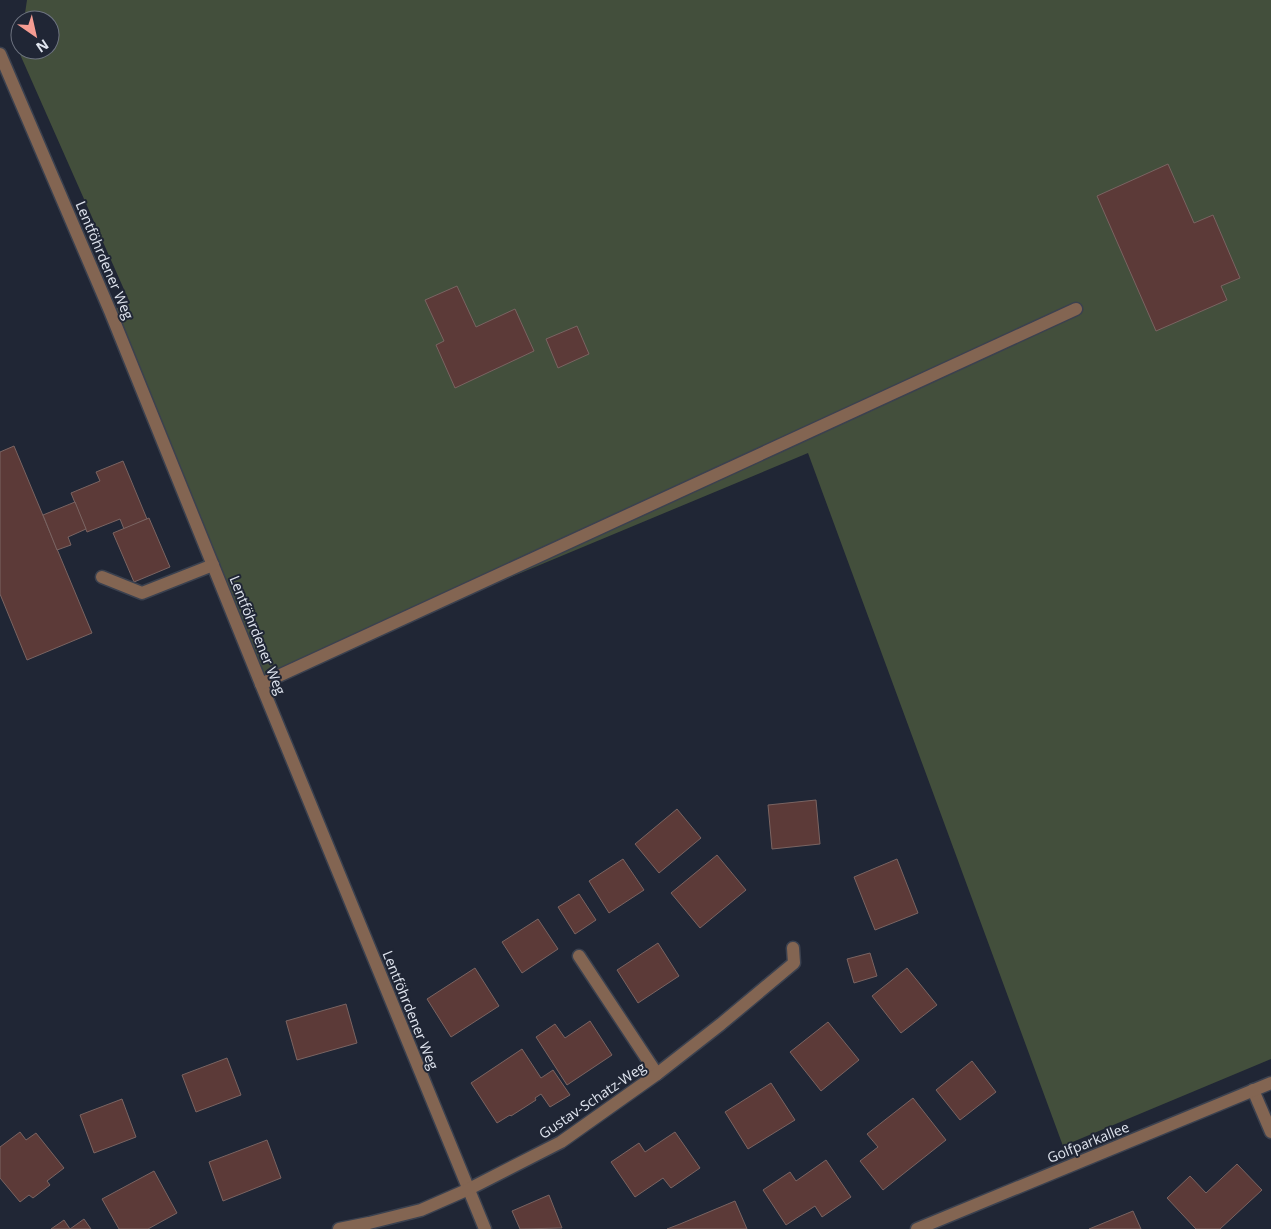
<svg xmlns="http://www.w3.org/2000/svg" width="1271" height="1229" viewBox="0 0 1271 1229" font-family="'Open Sans',sans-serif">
	<rect width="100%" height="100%" fill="#202635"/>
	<!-- green -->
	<path fill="#434f3c" d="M 27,0 L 1271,0 L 1271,1059 L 1063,1146 L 808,453 L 260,682 L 110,311 L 130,303 L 19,52 L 20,48 L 20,50 L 50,50 L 50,20 L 24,20 Z"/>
	<!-- building -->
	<g fill="#5c3a38" stroke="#7a6462">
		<path d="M 1168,164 L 1194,223 L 1213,215 L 1240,278 L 1221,286 L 1227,300 L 1156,331 L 1097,196 Z"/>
		<path d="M 457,286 L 476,327 L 515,309 L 534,351 L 455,388 L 436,345 L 444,341 L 425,300 Z"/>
		<path d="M 577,326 L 589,354 L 558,368 L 546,339 Z"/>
		<path d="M 14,446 L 92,633 L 27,660 L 0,594 L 0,452 Z"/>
		<path d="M 123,461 L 147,519 L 124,529 L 120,519 L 87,532 L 71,493 L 100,481 L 96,472 Z"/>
		<path d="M 75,502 L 86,529 L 68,537 L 71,545 L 57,550 L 43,515 Z"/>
		<path d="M 149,518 L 170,567 L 134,582 L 113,533 Z"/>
		<path d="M 816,800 L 820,844 L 772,849 L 768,805 Z"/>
		<path d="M 677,809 L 701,838 L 659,873 L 635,844 Z"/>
		<path d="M 717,855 L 746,890 L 700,928 L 671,893 Z"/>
		<path d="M 623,859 L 644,890 L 609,913 L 589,881 Z"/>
		<path d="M 897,859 L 918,913 L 875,930 L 854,877 Z"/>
		<path d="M 579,894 L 596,920 L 575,934 L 558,907 Z"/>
		<path d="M 538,919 L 558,949 L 522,973 L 502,942 Z"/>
		<path d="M 658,943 L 679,976 L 638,1003 L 617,970 Z"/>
		<path d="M 870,953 L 877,976 L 854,983 L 847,959 Z"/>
		<path d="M 475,968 L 499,1006 L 451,1037 L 427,999 Z"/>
		<path d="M 907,968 L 937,1005 L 901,1033 L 872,996 Z"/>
		<path d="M 346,1004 L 357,1043 L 297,1060 L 286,1021 Z"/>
		<path d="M 590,1021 L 612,1055 L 567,1085 L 536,1037 L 555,1024 L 565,1038 Z"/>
		<path d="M 828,1022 L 859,1060 L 821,1091 L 790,1052 Z"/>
		<path d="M 522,1049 L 541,1078 L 553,1070 L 570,1095 L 550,1107 L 541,1094 L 535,1098 L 536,1100 L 511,1116 L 510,1115 L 497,1123 L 471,1083 Z"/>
		<path d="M 227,1058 L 241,1095 L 196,1112 L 182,1075 Z"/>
		<path d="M 972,1061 L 996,1092 L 960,1120 L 936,1090 Z"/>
		<path d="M 771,1083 L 795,1120 L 748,1149 L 725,1112 Z"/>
		<path d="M 913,1098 L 946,1140 L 883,1190 L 860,1161 L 878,1147 L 867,1134 Z"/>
		<path d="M 122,1099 L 136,1137 L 94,1153 L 80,1115 Z"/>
		<path d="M 20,1132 L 26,1140 L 36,1133 L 64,1168 L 47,1181 L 50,1185 L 33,1198 L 29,1195 L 20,1202 L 0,1178 L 0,1147 Z"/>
		<path d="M 675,1132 L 700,1168 L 671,1188 L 663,1178 L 635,1197 L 611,1162 L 639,1143 L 645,1152 Z"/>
		<path d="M 267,1140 L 281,1178 L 223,1201 L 209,1162 Z"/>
		<path d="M 826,1160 L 851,1197 L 822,1217 L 815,1206 L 786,1225 L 763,1190 L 790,1172 L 796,1181 Z"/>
		<path d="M 1237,1164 L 1262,1190 L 1220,1229 L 1196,1229 L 1167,1198 L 1190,1176 L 1206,1193 Z"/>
		<path d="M 154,1171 L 177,1213 L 148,1229 L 119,1229 L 102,1199 Z"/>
		<path d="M 549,1195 L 562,1228 L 520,1229 L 512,1211 Z"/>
		<path d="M 735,1201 L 747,1229 L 667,1229 L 680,1224 Z"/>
		<path d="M 1133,1211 L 1141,1229 L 1089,1229 Z"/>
		<path d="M 84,1219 L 91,1229 L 51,1229 L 64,1220 L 70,1229 Z"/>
	</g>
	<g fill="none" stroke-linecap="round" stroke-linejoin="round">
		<!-- minor casing -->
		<g stroke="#3b414f" stroke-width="15">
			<g id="minor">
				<path d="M 0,54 L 110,311 L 261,684 L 485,1229"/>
				<path d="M 102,577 L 142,593 L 213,565"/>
				<path d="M 261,684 L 1076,309"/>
				<path d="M 579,956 L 657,1074"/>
				<path d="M 1253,1090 L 1271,1132"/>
				<path d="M 339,1229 L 369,1223 L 421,1210 L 469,1189 L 561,1142 L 657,1074 L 721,1024 L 794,963 L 793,948"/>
				<path d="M 917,1229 L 1271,1083"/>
			</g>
		</g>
		<!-- minor -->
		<use href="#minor" stroke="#836552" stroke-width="12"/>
	</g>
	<g text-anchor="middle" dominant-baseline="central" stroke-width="4" stroke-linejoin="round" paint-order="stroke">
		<!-- street labels -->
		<g font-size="14" fill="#e1e6f0" stroke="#202635">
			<text transform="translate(105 260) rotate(67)">Lentföhrdener Weg</text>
			<text transform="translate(258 635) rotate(68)">Lentföhrdener Weg</text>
			<text transform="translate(411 1010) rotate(68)">Lentföhrdener Weg</text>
			<text transform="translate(592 1100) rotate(-34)">Gustav-Schatz-Weg</text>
			<text transform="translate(1088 1142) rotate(-22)">Golfparkallee</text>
		</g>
	</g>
	<!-- north arrow -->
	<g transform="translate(35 35) rotate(146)"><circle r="24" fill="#202635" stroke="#6d7380"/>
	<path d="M0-4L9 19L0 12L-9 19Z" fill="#f59c92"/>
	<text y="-8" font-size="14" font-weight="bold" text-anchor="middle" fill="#e1e6f0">N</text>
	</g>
</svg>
